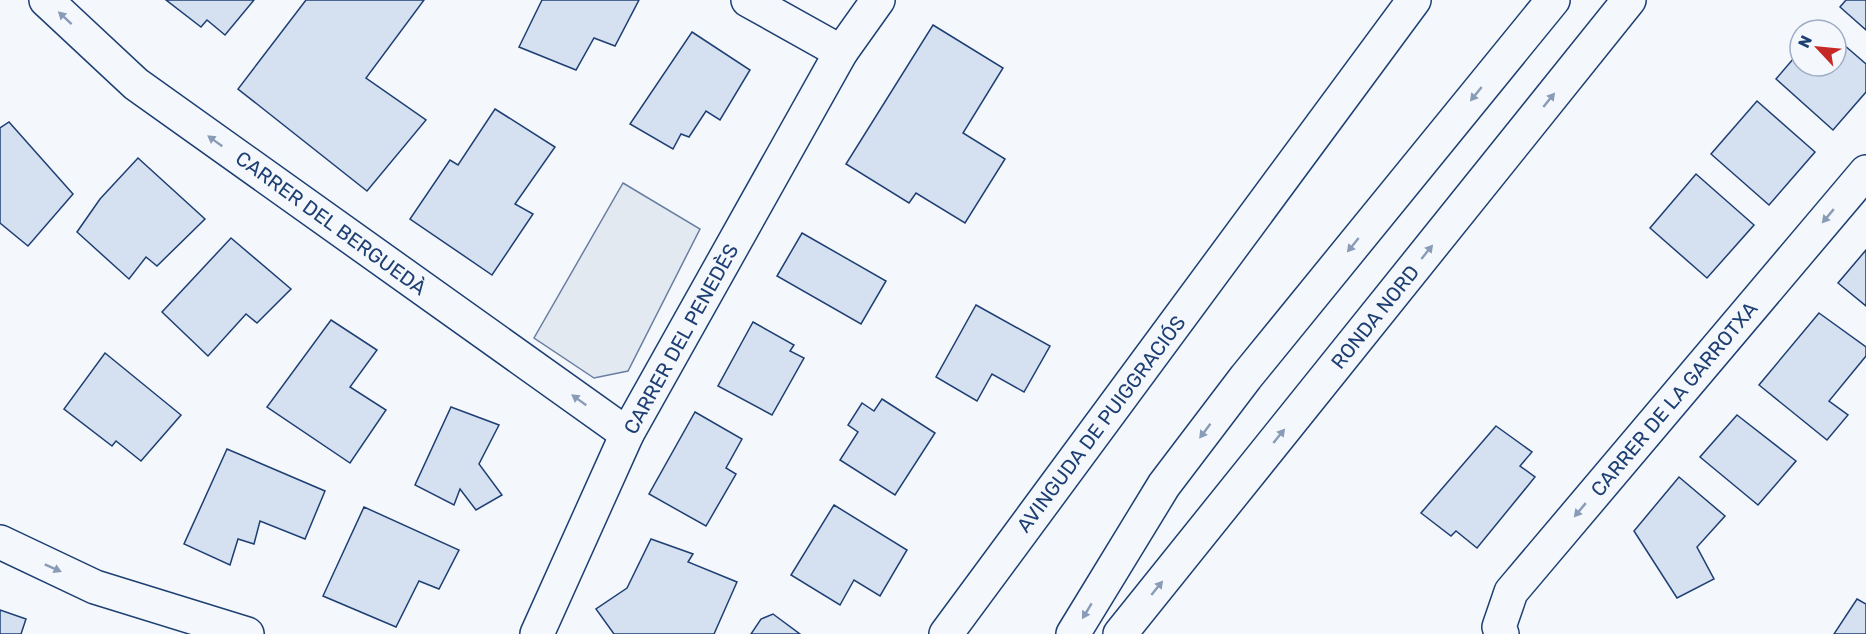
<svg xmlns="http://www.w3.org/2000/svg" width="1866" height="634" viewBox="0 0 1866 634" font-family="Rubik,sans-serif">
	<rect width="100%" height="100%" fill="#f4f7fb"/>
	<!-- green -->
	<path fill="#e3e9f0" stroke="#687fa3" stroke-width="1.5" d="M 623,183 L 700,229 L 628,371 L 594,378 L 534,338 Z"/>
	<!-- building -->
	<g fill="#d5e0f0" stroke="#1d3f73" stroke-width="1.5">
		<path d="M 166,0 L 254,0 L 225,35 L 207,20 L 201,27 Z"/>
		<path d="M 306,0 L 424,0 L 366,78 L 426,120 L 367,191 L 238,89 Z"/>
		<path d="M 542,0 L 639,0 L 615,46 L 594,38 L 576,70 L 519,47 Z"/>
		<path d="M 1846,0 L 1866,0 L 1866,30 L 1840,7 Z"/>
		<path d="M 933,25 L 1003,68 L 963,133 L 1005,159 L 965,223 L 916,193 L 909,203 L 846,164 Z"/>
		<path d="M 692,32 L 750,70 L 720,120 L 706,111 L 689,137 L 681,134 L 673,149 L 630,124 Z"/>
		<path d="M 1836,38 L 1866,64 L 1866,92 L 1833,130 L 1776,79 L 1800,51 L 1800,66 L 1836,66 Z"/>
		<path d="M 1757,101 L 1815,152 L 1769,205 L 1711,154 Z"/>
		<path d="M 495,109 L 555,147 L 515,204 L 533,214 L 492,275 L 410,219 L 450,160 L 458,165 Z"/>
		<path d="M 9,122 L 73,194 L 28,246 L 0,223 L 0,128 Z"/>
		<path d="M 138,158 L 205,219 L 157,266 L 146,257 L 129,279 L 77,232 L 100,199 Z"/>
		<path d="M 1696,174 L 1754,225 L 1707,278 L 1650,228 Z"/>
		<path d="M 802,233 L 886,281 L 861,324 L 777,276 Z"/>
		<path d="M 231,238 L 291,289 L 257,323 L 246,314 L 208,356 L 162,312 Z"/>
		<path d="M 1866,250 L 1866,306 L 1838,283 Z"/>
		<path d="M 976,305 L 1050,346 L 1024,392 L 992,374 L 977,401 L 936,377 Z"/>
		<path d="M 1819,313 L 1866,347 L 1866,356 L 1829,401 L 1848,415 L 1827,440 L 1759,385 Z"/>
		<path d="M 331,320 L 377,350 L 350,387 L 386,410 L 350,463 L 267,407 Z"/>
		<path d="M 753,322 L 794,345 L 790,351 L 804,358 L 772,415 L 718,386 Z"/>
		<path d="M 105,353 L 181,415 L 141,461 L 116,441 L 112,446 L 64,409 Z"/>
		<path d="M 882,399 L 935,433 L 895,495 L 840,460 L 858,432 L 848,425 L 862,403 L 874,411 Z"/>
		<path d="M 451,407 L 499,425 L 479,464 L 502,495 L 476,510 L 460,489 L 454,505 L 415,485 Z"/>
		<path d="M 695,412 L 742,439 L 726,468 L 736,474 L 706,526 L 649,494 Z"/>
		<path d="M 1737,415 L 1796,461 L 1758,505 L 1700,457 Z"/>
		<path d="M 1496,426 L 1532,452 L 1520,466 L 1535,477 L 1477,548 L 1456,531 L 1451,536 L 1421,513 Z"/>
		<path d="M 227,449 L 325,491 L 305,539 L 260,521 L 254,544 L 238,539 L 230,565 L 184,544 Z"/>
		<path d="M 1679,477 L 1725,516 L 1697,547 L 1714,579 L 1677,598 L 1634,531 Z"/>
		<path d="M 834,505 L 907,550 L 880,596 L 854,580 L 840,605 L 791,575 Z"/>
		<path d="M 364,507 L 459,550 L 439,589 L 419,581 L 396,627 L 323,596 Z"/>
		<path d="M 651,539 L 693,554 L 688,562 L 737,582 L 714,634 L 614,634 L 596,609 L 627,588 Z"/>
		<path d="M 1857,599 L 1866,604 L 1866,634 L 1834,634 Z"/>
		<path d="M 0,610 L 26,619 L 21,634 L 0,634 Z"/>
		<path d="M 773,614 L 800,634 L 751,634 L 761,619 Z"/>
	</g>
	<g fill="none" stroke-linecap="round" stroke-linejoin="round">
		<!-- street casing -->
		<g stroke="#1d3f73" stroke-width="36">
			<g id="street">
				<path d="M 46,0 L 136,84 L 627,434"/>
				<path d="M 748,0 L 841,52"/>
				<path d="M 0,542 L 95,587 L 247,634"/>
				<path d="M 537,634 L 627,434 L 841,52 L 878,0"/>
				<path d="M 946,634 L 1414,0"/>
				<path d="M 1502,634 L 1499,627 L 1511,592 L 1866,172"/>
			</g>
		</g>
		<!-- secondary casing -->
		<g stroke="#1d3f73" stroke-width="36">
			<g id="secondary">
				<path d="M 1073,634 L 1164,485 L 1246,377 L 1553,0"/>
				<path d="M 1120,634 L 1629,0"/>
			</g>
		</g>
		<!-- street -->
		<use href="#street" stroke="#f4f7fb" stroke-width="33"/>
		<!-- secondary -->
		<use href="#secondary" stroke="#f4f7fb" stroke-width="33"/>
	</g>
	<!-- one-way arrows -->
	<defs><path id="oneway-solid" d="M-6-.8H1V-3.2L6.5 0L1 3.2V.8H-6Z" transform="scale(1.5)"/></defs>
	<g fill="#889bb7">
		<use href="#oneway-solid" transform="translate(65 18) rotate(-137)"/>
		<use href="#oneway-solid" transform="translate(1476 94) rotate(129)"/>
		<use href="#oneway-solid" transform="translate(1549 100) rotate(-51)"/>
		<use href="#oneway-solid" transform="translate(215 141) rotate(-144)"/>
		<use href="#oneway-solid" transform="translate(1828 216) rotate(130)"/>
		<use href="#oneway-solid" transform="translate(1353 245) rotate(129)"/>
		<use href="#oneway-solid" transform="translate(1427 252) rotate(-51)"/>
		<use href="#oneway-solid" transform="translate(579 400) rotate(-144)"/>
		<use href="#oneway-solid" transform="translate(1205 431) rotate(127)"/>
		<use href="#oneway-solid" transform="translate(1279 436) rotate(-51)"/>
		<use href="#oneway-solid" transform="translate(1580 510) rotate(130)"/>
		<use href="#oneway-solid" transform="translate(53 568) rotate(24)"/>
		<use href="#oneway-solid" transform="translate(1157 588) rotate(-51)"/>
		<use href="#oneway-solid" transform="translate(1087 611) rotate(121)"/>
	</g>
	<g text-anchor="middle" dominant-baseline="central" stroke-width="4.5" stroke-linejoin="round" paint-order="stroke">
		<!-- street labels -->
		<g font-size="20" fill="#1d3f73" stroke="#f4f7fb">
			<text transform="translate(331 223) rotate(36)">CARRER DEL BERGUEDÀ</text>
			<text transform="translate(1375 317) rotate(-51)">RONDA NORD</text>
			<text transform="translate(681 339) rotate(-61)">CARRER DEL PENEDÈS</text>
			<text transform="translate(1674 399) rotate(-50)">CARRER DE LA GARROTXA</text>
			<text transform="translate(1101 424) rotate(-53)">AVINGUDA DE PUIGGRACIÓS</text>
		</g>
	</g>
	<!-- north arrow -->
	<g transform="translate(1818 48) rotate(296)"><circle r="28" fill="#f4f7fb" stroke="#9eadc5" stroke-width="1.5"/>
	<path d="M0-4.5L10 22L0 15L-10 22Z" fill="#c62828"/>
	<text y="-9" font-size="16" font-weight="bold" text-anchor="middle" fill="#1d3f73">N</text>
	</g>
</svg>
